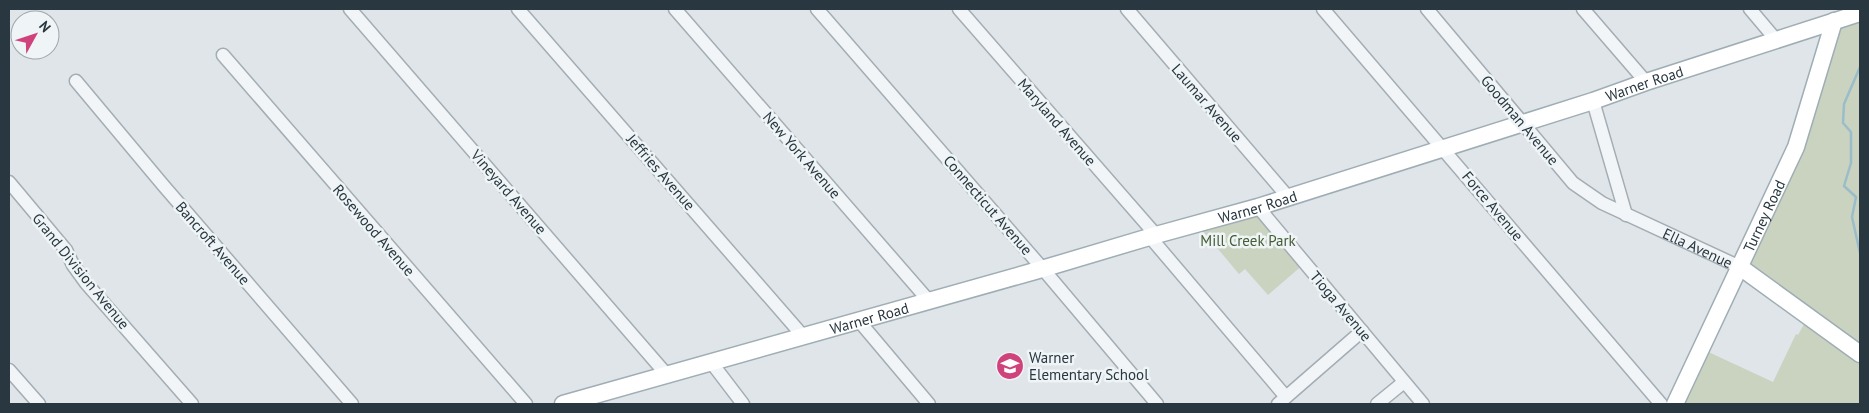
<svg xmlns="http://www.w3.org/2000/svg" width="1869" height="413" viewBox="0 0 1869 413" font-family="'PT Sans',sans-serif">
	<rect width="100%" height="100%" fill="#dfe5e9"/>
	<!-- green -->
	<g fill="#cad3c0">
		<path d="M 1860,9 L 1860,404 L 1675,404 L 1702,349 L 1773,382 L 1796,334 L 1798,335 L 1808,317 L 1740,267 L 1796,147 L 1834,21 Z"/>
		<path d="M 1258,207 L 1305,263 L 1268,295 L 1245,269 L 1239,274 L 1197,224 Z"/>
	</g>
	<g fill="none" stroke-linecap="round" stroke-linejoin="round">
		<!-- stream -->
		<path stroke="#9abdc9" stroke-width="2.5" d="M 1860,67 L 1844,104 L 1843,123 L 1851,132 L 1851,163 L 1844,186 L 1856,197 L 1852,217 L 1860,253"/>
		<!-- minor casing -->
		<g stroke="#a4adb3" stroke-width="15">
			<g id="minor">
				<path d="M 350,9 L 667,375"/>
				<path d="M 518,9 L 803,336"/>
				<path d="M 675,9 L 929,301"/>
				<path d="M 817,9 L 1043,269 L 1157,404"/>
				<path d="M 959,9 L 1156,235"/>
				<path d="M 1127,9 L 1288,197"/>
				<path d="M 1323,9 L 1661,404"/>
				<path id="s1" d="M 1427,9 L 1573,183 L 1602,203 L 1740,267"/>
				<path d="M 1583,9 L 1646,82"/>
				<path d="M 1750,9 L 1777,41"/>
				<path d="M 223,55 L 526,404"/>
				<path d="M 76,81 L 163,185 L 352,404"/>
				<path d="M 1593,101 L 1626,215"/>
				<path d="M 9,182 L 66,250 L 73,265 L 86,283 L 192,404"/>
				<path d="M 1258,207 L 1423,404"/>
				<path d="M 1150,237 L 1286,397"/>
				<path d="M 859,321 L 929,404"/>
				<path d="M 711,362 L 743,404"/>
				<path d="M 9,370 L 39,404"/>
				<path d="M 1278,404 L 1362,331"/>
				<path d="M 1377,404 L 1404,382"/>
			</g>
		</g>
		<!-- major casing -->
		<g stroke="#9fadb5" stroke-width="19">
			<g id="major">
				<path d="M 1740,267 L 1860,354"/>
				<path id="s2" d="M 563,404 L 1035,271 L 1156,235 L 1258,207 L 1593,101 L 1646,82 L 1860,13"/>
				<path id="s3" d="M 1675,404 L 1796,147 L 1834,21"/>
			</g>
		</g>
		<!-- minor -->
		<use href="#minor" stroke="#f2f5f7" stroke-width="12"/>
		<!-- major -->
		<use href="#major" stroke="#fff" stroke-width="16"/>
	</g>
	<!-- icons -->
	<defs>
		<g id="school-disc" transform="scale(1.4375)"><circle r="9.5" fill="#d0427b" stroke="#eff4f6"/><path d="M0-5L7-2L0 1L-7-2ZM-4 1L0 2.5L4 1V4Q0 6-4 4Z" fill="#fff"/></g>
	</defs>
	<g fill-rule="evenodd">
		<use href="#school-disc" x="1010" y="366"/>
	</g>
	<g text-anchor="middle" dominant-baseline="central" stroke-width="5" stroke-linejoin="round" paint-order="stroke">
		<!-- street labels -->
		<g font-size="15" fill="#283740" stroke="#eff4f6">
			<text stroke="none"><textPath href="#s2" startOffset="1128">Warner Road</textPath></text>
			<text transform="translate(1207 103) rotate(49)">Laumar Avenue</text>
			<text transform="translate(1520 120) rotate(50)">Goodman Avenue</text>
			<text transform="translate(1057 122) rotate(49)">Maryland Avenue</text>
			<text transform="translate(802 155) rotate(49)">New York Avenue</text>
			<text transform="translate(661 172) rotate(49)">Jeffries Avenue</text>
			<text transform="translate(509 192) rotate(49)">Vineyard Avenue</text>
			<text transform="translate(988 205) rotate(49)">Connecticut Avenue</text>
			<text stroke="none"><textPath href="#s2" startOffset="722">Warner Road</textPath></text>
			<text transform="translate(1493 206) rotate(50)">Force Avenue</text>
			<text stroke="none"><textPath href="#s3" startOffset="208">Turney Road</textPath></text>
			<text transform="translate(374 230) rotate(49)">Rosewood Avenue</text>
			<text transform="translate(213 243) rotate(49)">Bancroft Avenue</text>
			<text stroke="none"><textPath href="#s1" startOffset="368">Ella Avenue</textPath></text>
			<text transform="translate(81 271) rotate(51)">Grand Division Avenue</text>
			<text transform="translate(1341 306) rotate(50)">Tioga Avenue</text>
			<text stroke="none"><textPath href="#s2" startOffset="318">Warner Road</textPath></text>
		</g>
		<!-- park labels -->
		<g font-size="15" fill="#465c35" stroke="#eff4f6">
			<text x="1248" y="240">Mill Creek Park</text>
		</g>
		<!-- poi labels -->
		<g font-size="15" fill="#283740" stroke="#eff4f6" text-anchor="start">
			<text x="1029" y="357">Warner<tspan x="1029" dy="17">Elementary School</tspan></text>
		</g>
	</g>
	<!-- border -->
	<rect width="1869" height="413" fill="none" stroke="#283740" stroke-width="20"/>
	<!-- north arrow -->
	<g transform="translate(35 35) rotate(50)"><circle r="24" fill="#eff4f6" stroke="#9fa8ad"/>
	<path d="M0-4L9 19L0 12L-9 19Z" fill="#d0427b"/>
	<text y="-8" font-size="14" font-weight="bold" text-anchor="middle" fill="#283740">N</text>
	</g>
</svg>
